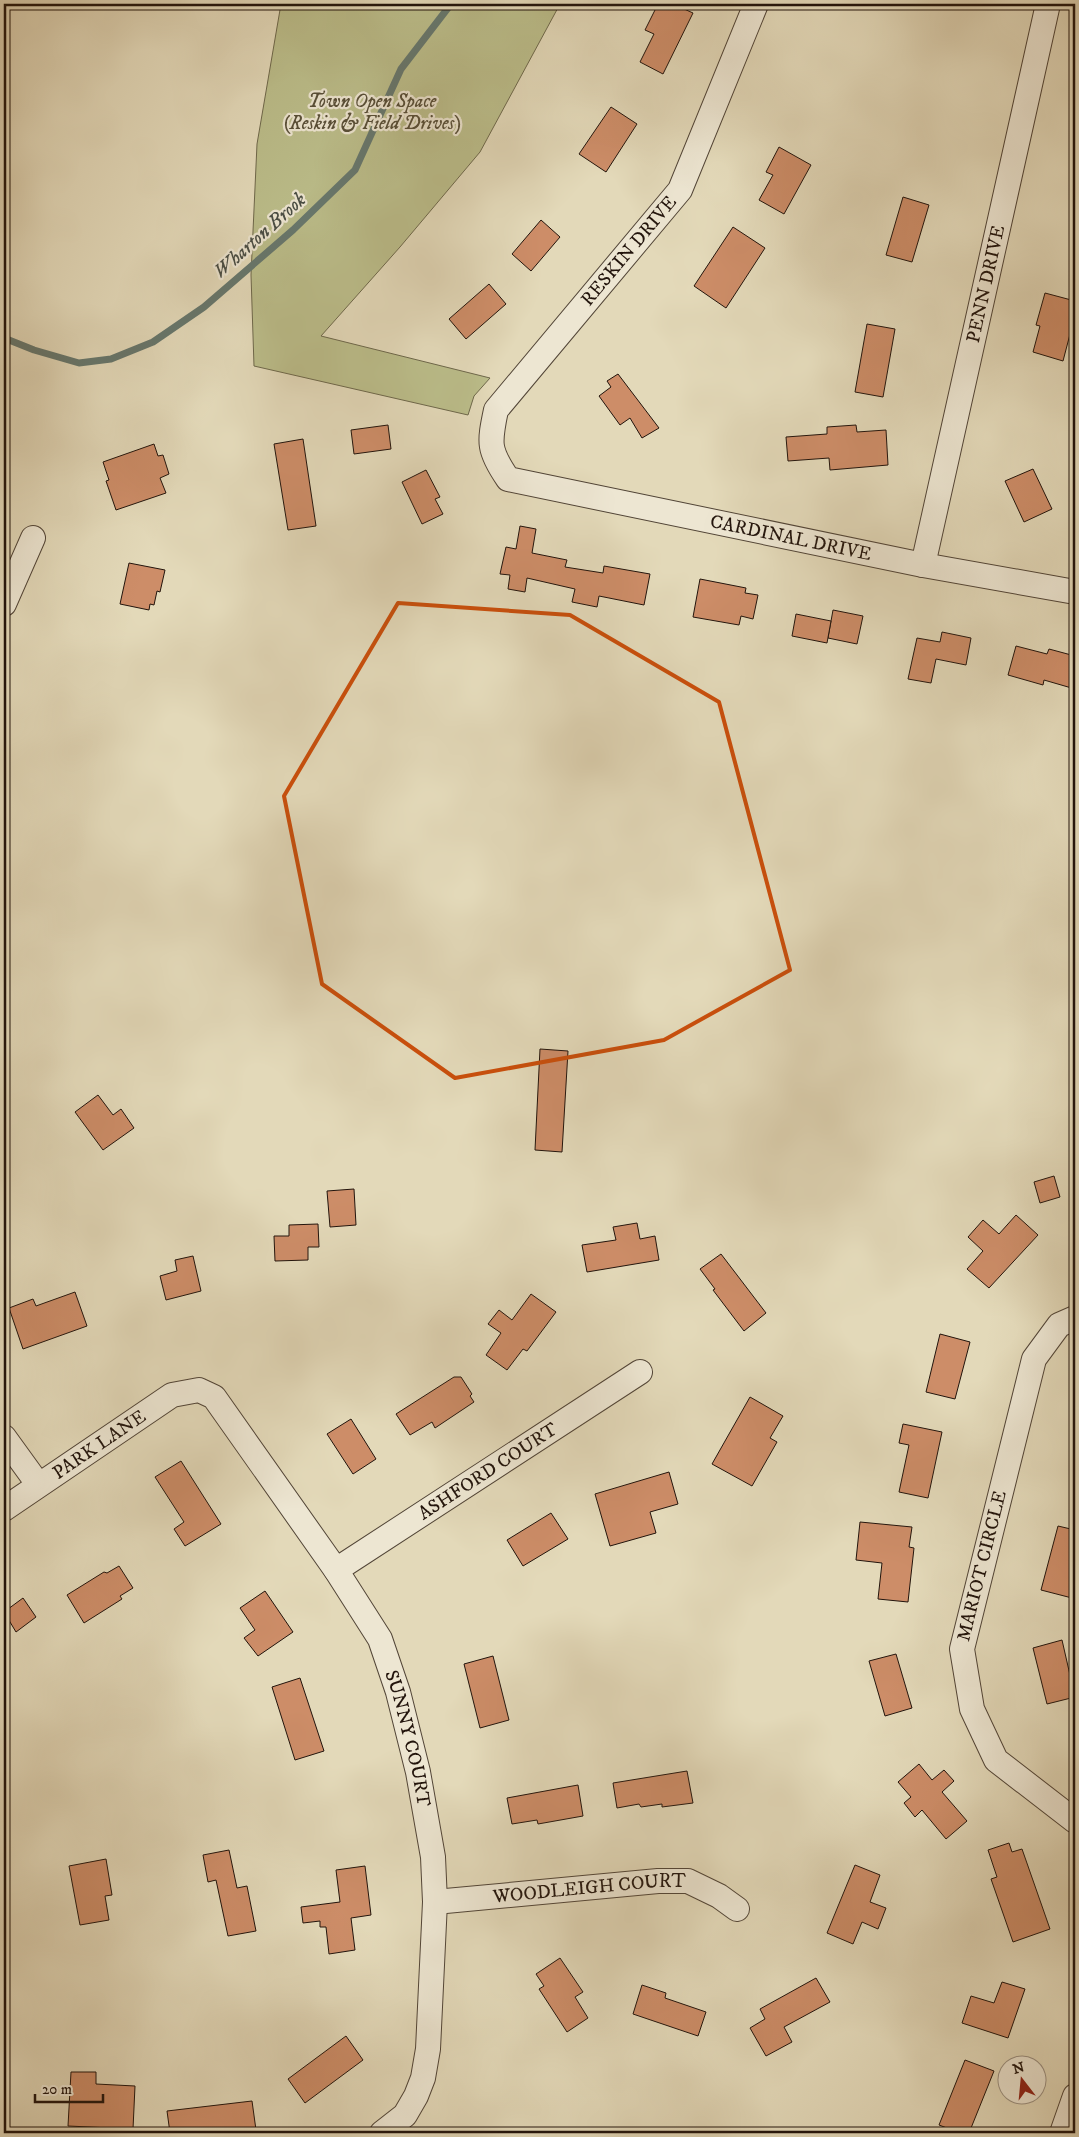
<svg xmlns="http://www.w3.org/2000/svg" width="1079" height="2137" viewBox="0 0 1079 2137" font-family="'IM FELL DW Pica',serif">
	<rect width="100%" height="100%" fill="#e3d9b9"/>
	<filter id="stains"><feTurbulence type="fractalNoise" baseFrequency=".004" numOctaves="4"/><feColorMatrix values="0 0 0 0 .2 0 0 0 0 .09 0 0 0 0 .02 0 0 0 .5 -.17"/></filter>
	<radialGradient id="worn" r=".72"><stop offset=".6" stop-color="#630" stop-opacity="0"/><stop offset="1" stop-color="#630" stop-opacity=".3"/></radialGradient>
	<!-- green -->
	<path fill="#bbbd8a" stroke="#6e684b" d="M 281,4 L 560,4 L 480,152 L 400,247 L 321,336 L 490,378 L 474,396 L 468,415 L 254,366 L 251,275 L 257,144 Z"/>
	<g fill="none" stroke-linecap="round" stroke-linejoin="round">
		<!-- stream -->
		<path stroke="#67786e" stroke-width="7" d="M 4,338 L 34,350 L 79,363 L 111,359 L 153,342 L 204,307 L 293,230 L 355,170 L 401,69 L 451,4"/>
	</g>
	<!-- building -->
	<g fill="#cd8d68" stroke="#22140c">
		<path d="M 658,4 L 673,4 L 693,13 L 663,74 L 640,62 L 654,34 L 645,30 Z"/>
		<path d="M 611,107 L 637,124 L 606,172 L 579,154 Z"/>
		<path d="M 779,147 L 811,165 L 784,214 L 759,200 L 773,175 L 766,172 Z"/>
		<path d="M 903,197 L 929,205 L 912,262 L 886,255 Z"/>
		<path d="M 541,220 L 560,237 L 531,271 L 512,254 Z"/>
		<path d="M 733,227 L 765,248 L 726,308 L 694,286 Z"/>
		<path d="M 489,284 L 506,304 L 466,339 L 449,319 Z"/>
		<path d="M 1045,293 L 1075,301 L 1075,315 L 1063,361 L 1033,352 L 1040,326 L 1036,325 Z"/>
		<path d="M 867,324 L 895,329 L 883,397 L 855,392 Z"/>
		<path d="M 618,374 L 659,428 L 642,438 L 630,418 L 620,425 L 599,396 L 611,387 L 607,381 Z"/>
		<path d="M 388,425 L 391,449 L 354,454 L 351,430 Z"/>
		<path d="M 856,425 L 857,432 L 886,430 L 888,465 L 830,470 L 829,458 L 788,461 L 786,437 L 827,434 L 827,427 Z"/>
		<path d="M 303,439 L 316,526 L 288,530 L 274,444 Z"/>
		<path d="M 154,444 L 158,456 L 163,455 L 169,474 L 160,478 L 166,493 L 116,510 L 106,481 L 109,480 L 103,462 Z"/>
		<path d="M 1033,469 L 1052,509 L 1024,522 L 1005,481 Z"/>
		<path d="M 426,470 L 440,497 L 435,499 L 443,514 L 422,524 L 402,482 Z"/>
		<path d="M 520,526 L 536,529 L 532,553 L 567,560 L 565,567 L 603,573 L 604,566 L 650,574 L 644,605 L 599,596 L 597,607 L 572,602 L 575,589 L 527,578 L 525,592 L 508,589 L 510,575 L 500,574 L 506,547 L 516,549 Z"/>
		<path d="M 129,563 L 165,570 L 160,592 L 157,591 L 154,605 L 150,604 L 149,610 L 120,604 Z"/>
		<path d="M 700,579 L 746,588 L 745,593 L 758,595 L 753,619 L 741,616 L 739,625 L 693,617 Z"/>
		<path d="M 833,610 L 863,616 L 857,644 L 828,638 Z"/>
		<path d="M 796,614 L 831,621 L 827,643 L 792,636 Z"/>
		<path d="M 942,632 L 971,638 L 966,665 L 936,659 L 931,683 L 908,679 L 917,638 L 940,642 Z"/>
		<path d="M 1016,646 L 1047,654 L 1049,649 L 1075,656 L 1075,689 L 1044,680 L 1043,685 L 1008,675 Z"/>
		<path d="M 540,1049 L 568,1051 L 562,1152 L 535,1150 Z"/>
		<path d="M 98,1095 L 113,1115 L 121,1109 L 134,1128 L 103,1150 L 75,1112 Z"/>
		<path d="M 1054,1176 L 1060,1197 L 1040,1203 L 1034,1182 Z"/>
		<path d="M 354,1189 L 356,1225 L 330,1227 L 327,1191 Z"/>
		<path d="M 1016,1215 L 1038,1235 L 989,1288 L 967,1269 L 983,1251 L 968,1237 L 983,1220 L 999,1234 Z"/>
		<path d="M 637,1223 L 640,1239 L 655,1236 L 659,1260 L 587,1272 L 582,1245 L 616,1240 L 613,1227 Z"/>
		<path d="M 318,1224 L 319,1247 L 308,1247 L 308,1260 L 275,1261 L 274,1236 L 289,1236 L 289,1225 Z"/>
		<path d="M 721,1254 L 766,1313 L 744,1331 L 713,1290 L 715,1289 L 700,1269 Z"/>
		<path d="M 193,1256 L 201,1291 L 166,1300 L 160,1276 L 177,1271 L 175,1260 Z"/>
		<path d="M 75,1292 L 87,1326 L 23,1349 L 9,1308 L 33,1299 L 36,1306 Z"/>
		<path d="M 531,1294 L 556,1312 L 527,1351 L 523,1349 L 507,1370 L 486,1355 L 501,1333 L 488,1324 L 499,1310 L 512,1320 Z"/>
		<path d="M 940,1334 L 970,1342 L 955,1399 L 926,1392 Z"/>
		<path d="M 454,1377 L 461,1377 L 472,1394 L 470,1396 L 474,1402 L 435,1428 L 432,1422 L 410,1435 L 396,1414 Z"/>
		<path d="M 750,1397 L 783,1416 L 770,1438 L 777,1442 L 752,1486 L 712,1464 Z"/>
		<path d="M 351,1419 L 376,1459 L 353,1474 L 327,1434 Z"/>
		<path d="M 903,1424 L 942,1432 L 928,1498 L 899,1492 L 909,1445 L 899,1443 Z"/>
		<path d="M 181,1461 L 221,1524 L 185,1546 L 174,1529 L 184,1522 L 155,1477 Z"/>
		<path d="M 669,1472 L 678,1504 L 650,1512 L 656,1533 L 610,1546 L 595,1494 Z"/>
		<path d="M 551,1513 L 568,1539 L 523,1566 L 507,1540 Z"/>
		<path d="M 860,1522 L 912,1527 L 909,1547 L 914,1548 L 908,1602 L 878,1599 L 882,1563 L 856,1560 Z"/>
		<path d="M 1058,1526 L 1075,1530 L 1075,1585 L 1072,1598 L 1041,1590 Z"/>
		<path d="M 119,1566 L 133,1588 L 120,1596 L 122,1599 L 84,1623 L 67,1595 L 104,1572 L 107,1573 Z"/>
		<path d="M 265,1591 L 293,1632 L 258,1656 L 244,1638 L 255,1630 L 240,1608 Z"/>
		<path d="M 23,1598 L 36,1617 L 16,1632 L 4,1612 Z"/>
		<path d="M 1062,1640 L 1075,1697 L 1047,1704 L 1033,1648 Z"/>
		<path d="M 896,1654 L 912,1708 L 885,1716 L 869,1661 Z"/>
		<path d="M 493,1656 L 509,1720 L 480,1728 L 464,1664 Z"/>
		<path d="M 300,1678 L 324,1751 L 295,1760 L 272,1687 Z"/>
		<path d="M 919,1764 L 932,1780 L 944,1770 L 954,1781 L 942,1792 L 967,1821 L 946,1839 L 922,1810 L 915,1817 L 904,1803 L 911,1797 L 898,1782 Z"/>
		<path d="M 687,1771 L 693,1803 L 662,1807 L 662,1804 L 641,1807 L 639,1804 L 617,1808 L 613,1783 Z"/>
		<path d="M 578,1785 L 583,1816 L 538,1824 L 537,1820 L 512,1824 L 507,1798 Z"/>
		<path d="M 1009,1843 L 1012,1852 L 1022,1849 L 1050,1929 L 1013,1942 L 991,1879 L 997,1877 L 988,1850 Z"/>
		<path d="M 229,1850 L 237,1888 L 247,1886 L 256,1931 L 228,1936 L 216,1880 L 208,1882 L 203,1855 Z"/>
		<path d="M 106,1859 L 112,1895 L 105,1896 L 109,1920 L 80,1925 L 69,1866 Z"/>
		<path d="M 855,1865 L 880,1875 L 870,1902 L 886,1908 L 878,1929 L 862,1922 L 853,1944 L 827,1933 Z"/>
		<path d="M 365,1866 L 371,1915 L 351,1918 L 355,1950 L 329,1954 L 326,1927 L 320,1927 L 320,1921 L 303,1923 L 301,1907 L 340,1902 L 336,1870 Z"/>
		<path d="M 560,1958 L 583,1992 L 575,1997 L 588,2018 L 567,2032 L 539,1989 L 544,1986 L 536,1974 Z"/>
		<path d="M 816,1978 L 830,2002 L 784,2027 L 792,2042 L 766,2056 L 750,2028 L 765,2019 L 760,2009 Z"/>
		<path d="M 1002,1982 L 1025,1989 L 1008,2038 L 962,2023 L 971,1996 L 994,2003 Z"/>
		<path d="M 642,1985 L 666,1993 L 665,1998 L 706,2012 L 698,2036 L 633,2014 Z"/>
		<path d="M 346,2036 L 363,2060 L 305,2103 L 288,2079 Z"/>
		<path d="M 965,2060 L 994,2071 L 969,2133 L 960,2133 L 939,2125 Z"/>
		<path d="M 71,2072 L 96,2072 L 96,2084 L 135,2086 L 133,2129 L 68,2126 Z"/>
		<path d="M 252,2101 L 256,2130 L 230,2133 L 170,2133 L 167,2111 Z"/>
	</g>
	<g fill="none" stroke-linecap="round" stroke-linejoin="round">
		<!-- minor casing -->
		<g stroke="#524537" stroke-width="26">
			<g id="minor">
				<path id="s1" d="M 756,4 L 680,190 L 496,410 C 489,443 488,450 508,479 L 923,565 L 1075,592"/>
				<path id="s2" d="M 923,565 L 1048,4"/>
				<path d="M 4,604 L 33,538"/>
				<path d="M 1075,1318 L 1059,1325 L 1034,1359 L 962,1649 L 972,1709 L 996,1760 L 1075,1821"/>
				<path d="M 4,1437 L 38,1484"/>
				<path id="s3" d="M 4,1509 L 172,1395 L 199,1390 L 214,1397 L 336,1570 L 380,1639 L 398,1692 L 418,1772 L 433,1857 L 435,1902 L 428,2049 L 423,2078 L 416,2096 L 405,2115 L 382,2133"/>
				<path id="s4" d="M 336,1570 L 640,1372"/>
				<path id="s5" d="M 435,1902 L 658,1881 L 688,1881 L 719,1896 L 737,1909"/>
				<path d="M 1062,2133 L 1075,2096"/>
			</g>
		</g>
		<!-- minor -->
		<use href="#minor" stroke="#ede6d2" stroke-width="24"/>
	</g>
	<!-- marked area -->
	<path fill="none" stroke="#ca4f0c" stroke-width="4" stroke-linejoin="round" d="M 398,603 L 570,615 L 719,702 L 790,970 L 664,1040 L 455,1078 L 322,984 L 284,796 Z"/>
	<g text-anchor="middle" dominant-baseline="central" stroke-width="4.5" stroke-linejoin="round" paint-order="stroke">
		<!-- park labels -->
		<g font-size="19" font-style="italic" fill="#584f38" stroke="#ede6d2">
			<text x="372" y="101">Town Open Space<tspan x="372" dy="22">(Reskin &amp; Field Drives)</tspan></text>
		</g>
		<!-- street labels -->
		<g font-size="19" fill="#22140c" stroke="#ede6d2">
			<text transform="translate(629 251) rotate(-50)">RESKIN DRIVE</text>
			<text stroke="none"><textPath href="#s2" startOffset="288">PENN DRIVE</textPath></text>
			<text stroke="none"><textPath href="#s1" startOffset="850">CARDINAL DRIVE</textPath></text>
			<text stroke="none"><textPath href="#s3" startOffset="115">PARK LANE</textPath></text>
			<text stroke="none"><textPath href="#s4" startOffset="181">ASHFORD COURT</textPath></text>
			<text transform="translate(982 1566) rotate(-76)">MARIOT CIRCLE</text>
			<text stroke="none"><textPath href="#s3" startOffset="644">SUNNY COURT</textPath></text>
			<text stroke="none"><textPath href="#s5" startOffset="155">WOODLEIGH COURT</textPath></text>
		</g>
		<!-- water labels -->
		<g font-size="20" font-style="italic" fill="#4a4e45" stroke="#ede6d2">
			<text transform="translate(260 236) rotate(-42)">Wharton Brook</text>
		</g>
	</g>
	<!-- margin -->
	<rect width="1079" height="2137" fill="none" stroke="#e3d9b9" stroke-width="20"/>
	<rect x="5" y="5" width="1069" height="2127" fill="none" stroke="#22140c" stroke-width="2.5"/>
	<rect x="10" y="10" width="1059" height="2117" fill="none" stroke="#22140c"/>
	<!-- north arrow -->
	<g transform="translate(1022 2080) rotate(344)"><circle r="24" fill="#ede6d2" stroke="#9c9283"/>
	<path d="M0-4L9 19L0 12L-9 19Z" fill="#8f2418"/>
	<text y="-8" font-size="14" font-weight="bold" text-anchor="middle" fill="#22140c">N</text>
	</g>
	<!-- scale -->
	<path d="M35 2094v8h68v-8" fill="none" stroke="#22140c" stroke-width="2.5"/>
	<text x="42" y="2094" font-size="15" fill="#22140c" stroke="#ede6d2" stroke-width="4" paint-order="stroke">20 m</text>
	<rect width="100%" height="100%" filter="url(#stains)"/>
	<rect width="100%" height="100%" fill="url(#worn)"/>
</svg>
